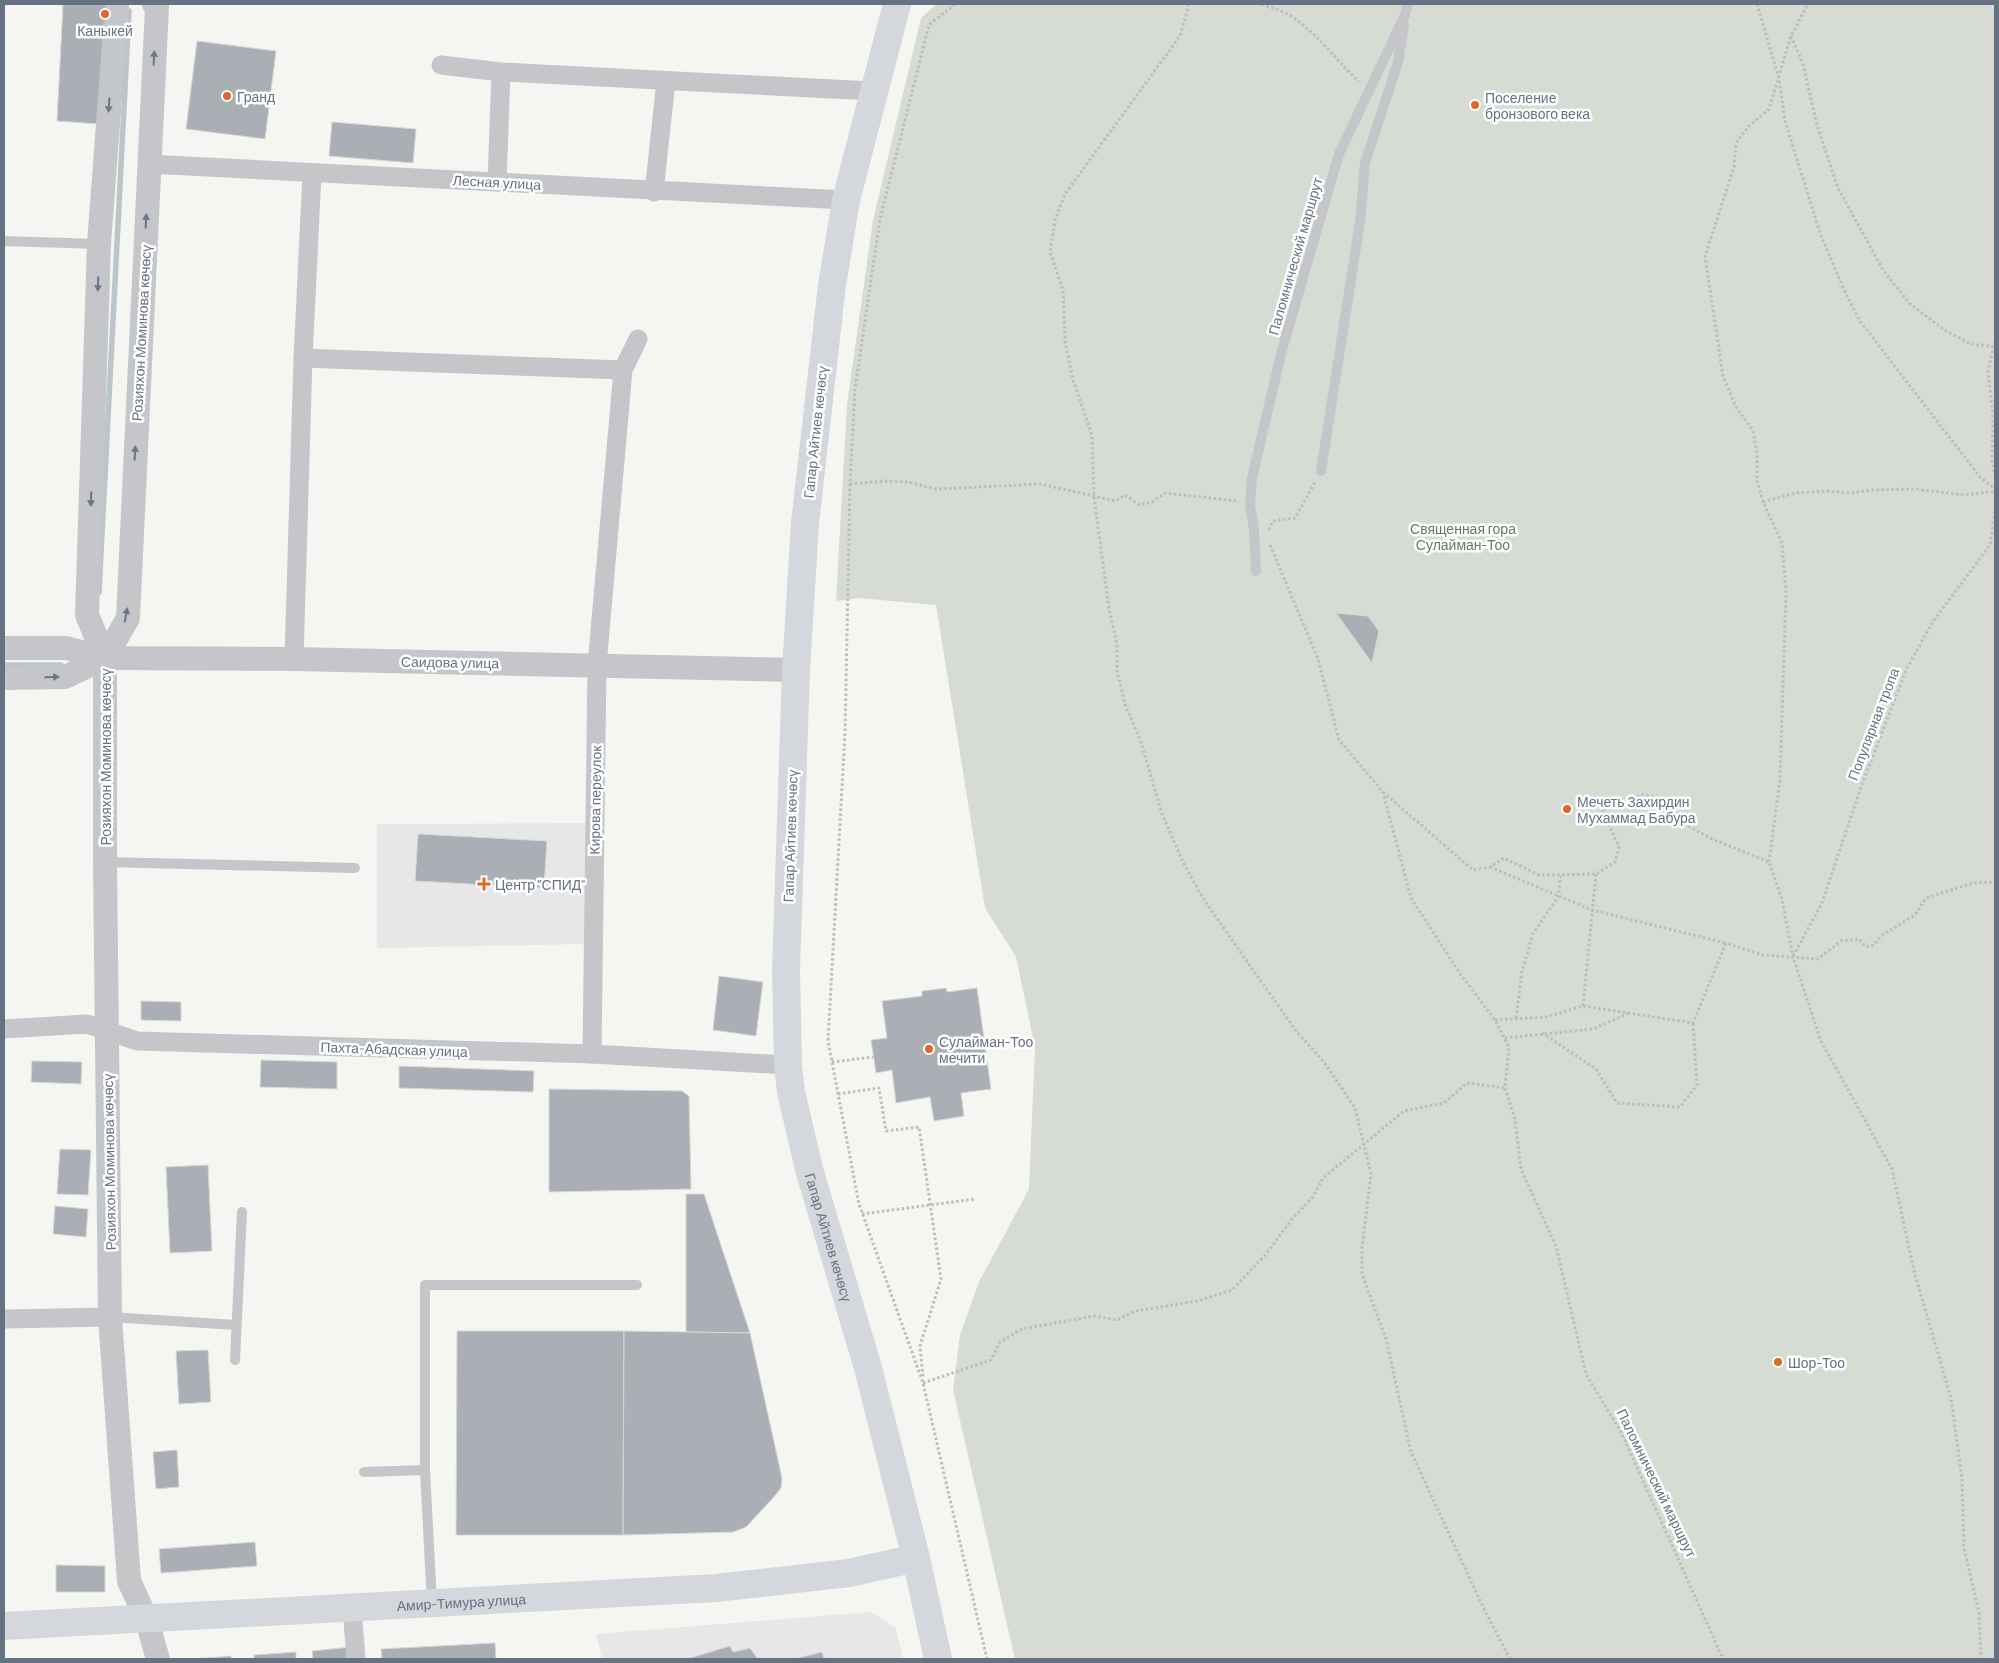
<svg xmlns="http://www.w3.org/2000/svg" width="1999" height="1663" viewBox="0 0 1999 1663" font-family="Barlow,sans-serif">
	<rect width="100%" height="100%" fill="#f5f6f2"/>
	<!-- built -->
	<g fill="#e6e7e6">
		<path d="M 597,823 L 587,944 L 377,948 L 377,824 Z"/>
		<path d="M 871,1612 L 896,1628 L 903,1659 L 602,1659 L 596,1634 Z"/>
	</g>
	<!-- green -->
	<path fill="#d6dcd3" d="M 937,4 L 1995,4 L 1995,1659 L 1015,1659 L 953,1390 L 960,1335 L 979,1282 L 1029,1189 L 1035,1047 L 1016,957 L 985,908 L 936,605 L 859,598 L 836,601 L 847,404 L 873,220 L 921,18 Z"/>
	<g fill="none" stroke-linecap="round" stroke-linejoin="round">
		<!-- stream -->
		<g stroke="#bcc5ca" stroke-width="5.5">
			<path d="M 99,592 L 129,11"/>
			<path d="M 4,665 L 61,665"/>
		</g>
	</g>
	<!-- building -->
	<g fill="#aaafb6" stroke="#d7d7d5">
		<path d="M 63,4 L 106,4 L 99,124 L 57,121 Z"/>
		<path d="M 197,41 L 276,51 L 265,139 L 186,129 Z"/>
		<path d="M 332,122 L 416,129 L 413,163 L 329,156 Z"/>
		<path d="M 1336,613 L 1368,616 L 1379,631 L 1372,663 Z"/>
		<path d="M 418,834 L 547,841 L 544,888 L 415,881 Z"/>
		<path d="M 719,976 L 763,982 L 756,1036 L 713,1030 Z"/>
		<path d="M 946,988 L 947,992 L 977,988 L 991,1089 L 961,1093 L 964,1116 L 934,1121 L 930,1097 L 896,1103 L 892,1070 L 876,1073 L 871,1040 L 887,1038 L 882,1001 L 922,996 L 922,991 Z"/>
		<path d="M 141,1001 L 181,1002 L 181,1021 L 141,1020 Z"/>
		<path d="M 261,1060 L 337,1062 L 337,1089 L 260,1087 Z"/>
		<path d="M 32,1061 L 82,1062 L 81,1084 L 31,1082 Z"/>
		<path d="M 399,1066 L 534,1071 L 533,1092 L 399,1088 Z"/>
		<path d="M 549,1089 L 682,1091 L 689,1096 L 691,1189 L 549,1192 Z"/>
		<path d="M 60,1149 L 91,1150 L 88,1195 L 57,1194 Z"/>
		<path d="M 208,1165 L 212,1251 L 170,1253 L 166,1167 Z"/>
		<path d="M 686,1194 L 704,1194 L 750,1333 L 686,1332 Z"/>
		<path d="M 55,1206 L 88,1209 L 86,1237 L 53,1234 Z"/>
		<path d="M 457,1331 L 624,1331 L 623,1535 L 456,1535 Z"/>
		<path d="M 624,1331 L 750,1333 L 782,1478 L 781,1488 L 773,1498 L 746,1527 L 733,1532 L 623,1535 Z"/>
		<path d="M 208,1350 L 211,1402 L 179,1404 L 176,1351 Z"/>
		<path d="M 177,1450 L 179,1487 L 156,1489 L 153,1452 Z"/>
		<path d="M 255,1542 L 257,1566 L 161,1573 L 159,1549 Z"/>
		<path d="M 56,1565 L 105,1566 L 105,1592 L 56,1592 Z"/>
		<path d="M 495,1643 L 496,1659 L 382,1659 L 381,1649 Z"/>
		<path d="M 730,1646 L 733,1652 L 750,1648 L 758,1659 L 687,1659 Z"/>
		<path d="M 351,1647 L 352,1659 L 313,1659 L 312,1651 Z"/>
		<path d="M 296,1652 L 296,1659 L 254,1659 L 254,1655 Z"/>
		<path d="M 822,1652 L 824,1659 L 794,1659 Z"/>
		<path d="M 231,1656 L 231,1659 L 194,1659 Z"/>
	</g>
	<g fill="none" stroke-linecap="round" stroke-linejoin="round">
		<!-- path -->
		<g stroke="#bbbdbf" stroke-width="3" stroke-dasharray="2.5 2.5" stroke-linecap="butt">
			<path d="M 955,4 L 929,25 L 880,219 L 855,389 L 850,484 L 845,733 L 828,1041 L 859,1204 L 923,1383 L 987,1659"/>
			<path d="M 1189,4 L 1180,36 L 1065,194 L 1055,220 L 1050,252 L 1063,290 L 1065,341 L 1073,380 L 1092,435 L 1094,497 L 1109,609 L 1117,644 L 1117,671 L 1126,707 L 1140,739 L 1162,814 L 1184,864 L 1203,898 L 1241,953 L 1297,1032 L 1324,1062 L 1355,1108 L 1371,1174 L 1362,1248 L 1362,1274 L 1386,1339 L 1411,1452 L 1484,1609 L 1510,1659"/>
			<path d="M 1262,4 C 1271,8 1282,10 1291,16 C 1318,34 1336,60 1359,82"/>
			<path d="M 1757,4 L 1779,79 L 1785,121 L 1820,233 L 1845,292 L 1860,321 L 1980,477 L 1995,489"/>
			<path d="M 1791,36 L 1803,64 L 1817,125 L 1838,188 L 1883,270 L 1910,304 L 1946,331 L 1971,344 L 1995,347"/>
			<path d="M 1995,341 L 1988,371 L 1993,414 L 1992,461 L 1995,477"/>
			<path d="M 850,484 L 885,481 L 908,482 L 936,489 L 1041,484 L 1115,501 L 1125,495 L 1139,505 L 1152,502 L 1165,493 L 1237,501"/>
			<path d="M 1763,502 L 1795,493 L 1826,491 L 1851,493 L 1872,490 L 1914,489 L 1965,495 L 1995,491"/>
			<path d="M 1269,530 L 1273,521 L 1295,518 L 1315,482"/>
			<path d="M 1270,545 L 1318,659 L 1339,740 L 1383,792 L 1411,898 L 1461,975 L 1495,1020 L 1509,1047 L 1505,1088 L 1515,1119 L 1521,1169 L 1556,1246 L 1586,1374 L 1622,1434 L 1723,1659"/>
			<path d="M 1383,792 L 1473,870 L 1490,867 L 1504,858 L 1539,875 L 1596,874 L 1615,862 L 1619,847 L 1602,810 L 1644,794 L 1665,800 L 1681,822 L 1712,839 L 1769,862 L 1782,899 L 1793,957 L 1821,1041 L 1892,1169 L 1914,1271 L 1951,1398 L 1962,1478 L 1964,1548 L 1979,1613 L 1981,1659"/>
			<path d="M 1769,862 L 1780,779 L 1786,591 L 1782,543 L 1763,502 L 1757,480 L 1757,456 L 1753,430 L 1736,407 L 1723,376 L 1705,256 L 1734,167 L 1736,143 L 1748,127 L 1769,109 L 1791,36 L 1808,4"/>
			<path d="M 1490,867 L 1592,910 L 1726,943"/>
			<path d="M 1793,956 L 1822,903 L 1861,787 L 1907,668 L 1934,620 L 1990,545 L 1995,511"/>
			<path d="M 1583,1006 L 1596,874"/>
			<path d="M 1516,1018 L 1522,971 L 1533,934 L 1558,897 L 1561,874"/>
			<path d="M 1495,1020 L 1546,1017 L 1583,1006 L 1693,1023 L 1726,943 L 1763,955 L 1818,959 L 1841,941 L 1859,939 L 1866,947 L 1874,945 L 1881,936 L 1915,915 L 1926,898 L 1973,883 L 1995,882"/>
			<path d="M 1542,1033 L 1596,1069 L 1617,1103 L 1680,1107 L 1697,1085 L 1693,1023"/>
			<path d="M 1505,1038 L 1593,1029 L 1630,1013"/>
			<path d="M 832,1062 L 873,1057"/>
			<path d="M 838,1094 L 879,1088 L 886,1131 L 919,1127 L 941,1279 L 920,1346 L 923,1377"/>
			<path d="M 862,1214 L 975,1199"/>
			<path d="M 923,1383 L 991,1360 L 1000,1342 L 1022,1329 L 1094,1316 L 1117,1320 L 1135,1311 L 1197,1301 L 1232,1290 L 1267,1253 L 1292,1219 L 1312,1198 L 1323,1178 L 1404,1111 L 1444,1103 L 1467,1083 L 1505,1088"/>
		</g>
		<!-- service -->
		<g stroke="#c4c6ca" stroke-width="10">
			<path d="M 4,241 L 99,244"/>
			<path d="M 1321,471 L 1360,222 L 1365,163 L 1398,62 L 1404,25"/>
			<path d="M 1256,571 L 1254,529 L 1250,505 L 1252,478 L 1282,350 L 1339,154 L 1405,15 L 1408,4"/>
			<path d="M 105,862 L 355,868"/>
			<path d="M 110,1317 L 236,1325"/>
			<path d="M 235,1360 L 242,1212"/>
			<path d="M 425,1470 L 425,1285 L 637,1285"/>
			<path d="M 364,1472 L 425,1470 L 432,1603"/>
		</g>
		<!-- minor -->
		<g stroke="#c4c6ca" stroke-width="19">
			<path d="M 441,65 L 501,72 L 872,91"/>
			<path d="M 148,164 L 846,200"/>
			<path d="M 497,182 L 501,72"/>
			<path d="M 654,192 L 666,81"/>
			<path d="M 303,358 L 623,370"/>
			<path d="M 294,659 L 303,358 L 312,174"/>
			<path d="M 4,1029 L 87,1024 L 137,1041 L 592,1054 L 788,1065"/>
			<path d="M 592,1054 L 597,665 L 623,370 L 638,339"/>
			<path d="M 4,1319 L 110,1317"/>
			<path d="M 352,1608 L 356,1659"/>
		</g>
		<!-- tertiary -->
		<g stroke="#c4c6ca" stroke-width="24">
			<path d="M 117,4 L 99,244 L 87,615 L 105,658 L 105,862 L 110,1317 L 129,1581 L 146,1618 L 158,1659"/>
			<path d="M 4,648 L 66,648 L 105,658 L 294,659 L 796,670"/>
			<path d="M 105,658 L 128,618 L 157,6 L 154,4"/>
			<path d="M 4,678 L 65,677 L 105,658"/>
		</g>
		<!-- secondary -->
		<path stroke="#d4d8dc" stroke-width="28" id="s1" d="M 4,1626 L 716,1588 L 849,1573 L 916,1558"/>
		<!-- primary -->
		<path stroke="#d4d8dc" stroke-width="28" id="s2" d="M 897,4 L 846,200 L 832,285 L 805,523 L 796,670 L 786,971 L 788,1065 L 791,1092 L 809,1169 L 868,1368 L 916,1558 L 938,1659"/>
	</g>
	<!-- one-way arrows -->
	<defs><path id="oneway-solid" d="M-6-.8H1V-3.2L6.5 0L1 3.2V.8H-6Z" transform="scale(1.25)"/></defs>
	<g fill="#6b7686">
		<use href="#oneway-solid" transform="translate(154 58) rotate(-87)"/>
		<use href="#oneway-solid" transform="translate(109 105) rotate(94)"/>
		<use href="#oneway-solid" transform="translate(146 221) rotate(-87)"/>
		<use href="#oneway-solid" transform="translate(98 284) rotate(92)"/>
		<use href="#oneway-solid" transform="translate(135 453) rotate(-87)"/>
		<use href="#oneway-solid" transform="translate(91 499) rotate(92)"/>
		<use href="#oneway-solid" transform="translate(126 615) rotate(-79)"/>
		<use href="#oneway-solid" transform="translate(52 677) rotate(-1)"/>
	</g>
	<!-- markers -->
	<g fill="#dc682c" stroke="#fff" stroke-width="2">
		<circle cx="105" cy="14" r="5"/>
		<circle cx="227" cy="96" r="5"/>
		<circle cx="1475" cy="105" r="5"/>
		<circle cx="1567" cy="809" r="5"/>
		<path d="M481.5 876.5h5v5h5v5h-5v5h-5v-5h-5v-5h5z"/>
		<circle cx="929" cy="1049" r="5"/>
		<circle cx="1778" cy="1362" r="5"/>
	</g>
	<g text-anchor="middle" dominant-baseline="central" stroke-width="5" stroke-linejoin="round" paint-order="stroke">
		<!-- poi labels -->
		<g font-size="14" fill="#667282" stroke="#fff" text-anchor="start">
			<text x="105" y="30" text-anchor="middle">Каныкей</text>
			<text x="237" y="96">Гранд</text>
			<text x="1485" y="97">Поселение<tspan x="1485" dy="16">бронзового века</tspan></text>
			<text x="1577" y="801">Мечеть Захирдин<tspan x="1577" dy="16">Мухаммад Бабура</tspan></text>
			<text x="495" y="884">Центр "СПИД"</text>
			<text x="939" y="1041">Сулайман-Тоо<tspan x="939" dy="16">мечити</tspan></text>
			<text x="1788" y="1362">Шор-Тоо</text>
		</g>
		<!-- street labels -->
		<g font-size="14" fill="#667282" stroke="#fff">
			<text transform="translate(497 182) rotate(3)">Лесная улица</text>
			<text transform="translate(1295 256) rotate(-74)">Паломнический маршрут</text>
			<text transform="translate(141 333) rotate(-87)">Розияхон Моминова көчөсү</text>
			<text transform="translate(815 432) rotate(-84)">Гапар Айтиев көчөсү</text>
			<text transform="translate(450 662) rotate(1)">Саидова улица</text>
			<text transform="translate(1873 724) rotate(-69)">Популярная тропа</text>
			<text transform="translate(105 757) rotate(-90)">Розияхон Моминова көчөсү</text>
			<text transform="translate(595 800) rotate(-89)">Кирова переулок</text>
			<text transform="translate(790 836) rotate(-88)">Гапар Айтиев көчөсү</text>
			<text transform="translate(394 1049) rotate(2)">Пахта-Абадская улица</text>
			<text transform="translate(109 1162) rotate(-91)">Розияхон Моминова көчөсү</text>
			<text stroke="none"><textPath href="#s2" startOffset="1248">Гапар Айтиев көчөсү</textPath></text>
			<text transform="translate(1657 1483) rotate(64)">Паломнический маршрут</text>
			<text stroke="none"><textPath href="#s1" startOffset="458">Амир-Тимура улица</textPath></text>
		</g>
		<!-- park labels -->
		<g font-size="14" fill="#667a64" stroke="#fff">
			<text x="1463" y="528">Священная гора<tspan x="1463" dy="16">Сулайман-Тоо</tspan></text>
		</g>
	</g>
	<!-- border -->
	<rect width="1999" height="1663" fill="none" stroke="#667282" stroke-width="10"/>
</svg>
